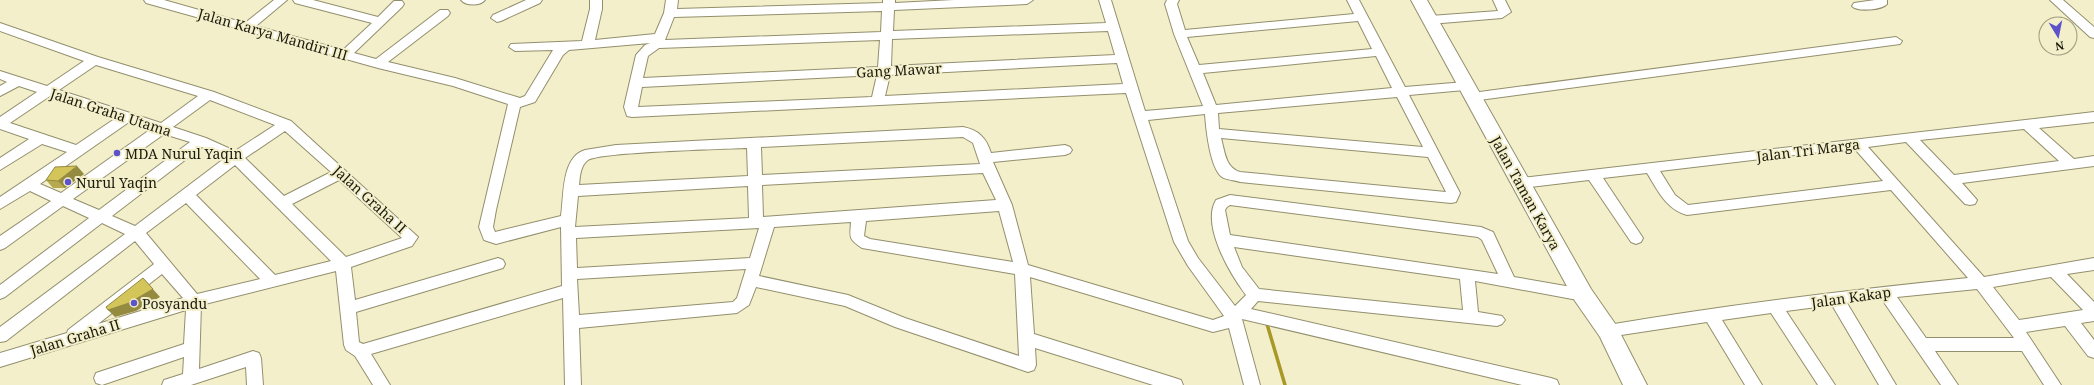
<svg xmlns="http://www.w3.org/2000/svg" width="2094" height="385" viewBox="0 0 2094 385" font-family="'Noto Serif',serif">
	<rect width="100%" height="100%" fill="#f3efcb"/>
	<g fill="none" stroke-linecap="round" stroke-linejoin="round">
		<!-- stream -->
		<path stroke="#a89927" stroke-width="3.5" d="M 1267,324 L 1285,385"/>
		<!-- street casing -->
		<g stroke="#938f6d" stroke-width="2">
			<g id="street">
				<path d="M 144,0 L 164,0 L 245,23 L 274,0 L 287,0 L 256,26 L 343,50 L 372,23 L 295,3 L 293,0 L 313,0 L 378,17 L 394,1 L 402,1 L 404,4 L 402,7 L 354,53 L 376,59 L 440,10 L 448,10 L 450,13 L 448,16 L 388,62 L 455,78 L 520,98 L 525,96 L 553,50 L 515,51 L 509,47 L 511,44 L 582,41 L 590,9 L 590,0 L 602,0 L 602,9 L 595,40 L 655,34 L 664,13 L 666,0 L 678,0 L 677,9 L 883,3 L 883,0 L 895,0 L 895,3 L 954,0 L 1033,0 L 1027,4 L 894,10 L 893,31 L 1106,23 L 1099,0 L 1111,0 L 1145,111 L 1203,106 L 1174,34 L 1165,4 L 1167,0 L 1179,0 L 1177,4 L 1185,30 L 1354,14 L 1347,0 L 1359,0 L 1405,87 L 1465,82 L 1470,83 L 1471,86 L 1470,89 L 1465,90 L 1409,95 L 1460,193 L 1456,202 L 1451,203 L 1240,182 C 1235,180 1226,180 1222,177 C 1210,168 1206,129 1205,114 L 1148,120 L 1188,241 L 1198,258 L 1235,306 L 1246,295 C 1230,274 1201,225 1216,200 L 1230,195 L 1481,227 L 1493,232 L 1514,277 L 1583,289 L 1588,291 L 1591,295 L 1588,299 L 1583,301 L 1475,281 L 1478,312 L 1502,316 L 1505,320 L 1502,324 L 1497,326 L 1258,301 L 1251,309 L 1551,378 L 1557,380 L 1559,385 L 1522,385 L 1242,319 L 1260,385 L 1244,385 L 1229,328 L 1213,332 L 1030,277 L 1034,334 L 1175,378 L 1181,380 L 1183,385 L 1153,385 L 1035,348 L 1036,365 L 1034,370 L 1028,372 L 895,327 L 845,306 L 756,287 L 749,305 L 737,313 L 579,328 L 581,385 L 565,385 L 563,298 L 371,354 L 390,385 L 373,385 L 355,356 L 346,350 L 344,345 L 336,271 L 201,305 L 199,369 L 253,351 L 259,353 L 261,358 L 263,385 L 247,385 L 246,367 L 191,385 L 162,385 L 164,380 L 183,374 L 184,357 L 102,385 L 96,383 L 94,378 L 96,373 L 184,344 L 186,310 L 0,367 L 0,353 L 67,333 L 68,330 L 154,264 L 135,241 L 6,341 L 0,342 L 0,327 L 125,234 L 102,223 L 5,297 L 0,299 L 0,285 L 89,218 L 63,206 L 5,248 L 0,250 L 0,236 L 51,201 L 30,191 L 0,209 L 0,197 L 67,152 L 42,144 L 0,170 L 0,158 L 29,139 L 0,129 L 0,117 L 37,92 L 19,86 L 0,96 L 0,86 L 7,82 L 0,79 L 0,71 L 47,86 L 84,61 L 0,31 L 0,23 L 98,57 L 214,92 L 291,121 L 418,237 L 412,246 L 351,267 L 355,300 L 498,258 L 503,260 L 505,264 L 503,268 L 356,312 L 359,342 L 363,344 L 562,286 L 561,227 L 496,244 L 484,240 L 479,227 L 508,104 L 453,86 L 378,68 L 146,3 ZM 882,11 L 881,32 L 665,40 L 674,17 ZM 1358,21 L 1372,49 L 1199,65 L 1187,37 ZM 1108,31 L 1115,55 L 891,66 L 892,39 ZM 880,40 L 878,67 L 643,78 L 648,56 L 659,48 ZM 650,43 L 645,45 L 636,55 L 624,107 L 627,116 L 632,117 L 1126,93 L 1174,242 L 1188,266 L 1224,316 L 1213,320 L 1028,265 L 1012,205 L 993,162 L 1065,155 L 1070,153 L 1072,150 L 1070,147 L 1065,145 L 991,153 C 986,137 978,130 963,127 L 616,145 L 585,150 C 561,157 564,197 561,216 L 495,232 L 493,227 L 496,210 L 520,107 L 535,102 L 563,55 L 569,50 ZM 1376,56 L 1392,88 L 1216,105 L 1203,73 ZM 1117,63 L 1123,84 L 885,96 L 890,75 ZM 96,65 L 198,96 L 161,123 L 59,90 ZM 877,75 L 872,97 L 638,107 L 642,87 ZM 50,96 L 116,118 L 76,145 L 10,123 ZM 1397,97 L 1423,147 L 1219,129 L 1218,113 ZM 210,100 L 275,125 L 235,151 L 206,138 L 173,127 ZM 129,122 L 151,129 L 61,193 L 40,184 ZM 285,131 L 331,172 L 284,196 L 245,158 ZM 164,134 L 190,142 L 99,210 L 73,199 ZM 963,137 L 973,143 L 980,164 L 762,175 L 761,147 ZM 1221,138 L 1428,157 L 1446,192 L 1240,172 C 1225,167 1225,152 1221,138 ZM 202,147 L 225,158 L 135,226 L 112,216 ZM 747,148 L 748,176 L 579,185 C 580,177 580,166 588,160 C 600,152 724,149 747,148 ZM 235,165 L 331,261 L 275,275 L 196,195 ZM 983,173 L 996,200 L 763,217 L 762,185 ZM 339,180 L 402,238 L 346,257 L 292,204 ZM 748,186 L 749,218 L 575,227 L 578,196 ZM 186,203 L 260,279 L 197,294 L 146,233 ZM 1230,205 L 1478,237 L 1482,240 L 1498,274 L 1230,235 L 1225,210 L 1227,207 ZM 999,211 L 1013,262 L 870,239 L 864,236 L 866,221 ZM 851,222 C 850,237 848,239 862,248 L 1015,274 L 1019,356 L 905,318 L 848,295 L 759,276 L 774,227 ZM 759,228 L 750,258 L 577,268 L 576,238 ZM 1234,247 L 1460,279 L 1463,310 L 1259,289 L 1242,267 ZM 746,269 L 737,298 L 733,302 L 579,315 L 577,279 ZM 162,274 L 183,298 L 98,324 Z"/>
				<path d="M 461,0 L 485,0 C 480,6 466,6 461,0 Z"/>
				<path d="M 526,0 L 542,0 L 540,3 L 501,21 L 497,22 L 491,18 L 493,15 Z"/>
				<path d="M 1493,0 L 1505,0 L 1511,12 L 1502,18 L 1430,24 L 1424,20 L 1430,16 L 1498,11 Z"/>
				<path d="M 1875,0 L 1887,0 L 1887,4 C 1882,10 1857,12 1852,6 L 1854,3 Z"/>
				<path d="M 2050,0 L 2063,0 L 2094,27 L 2094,38 L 2090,37 Z"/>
				<path d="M 1896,37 L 1902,41 L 1900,44 L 1472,101 L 1467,100 L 1466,97 L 1467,94 L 1472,93 Z"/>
				<path d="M 2094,112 L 2094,122 L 2039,128 L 2074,159 L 2094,156 L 2094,166 L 1962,183 L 1977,200 L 1975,204 L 1970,205 L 1965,204 L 1906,142 L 1868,147 L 1984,277 L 2094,258 L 2094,270 L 2067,274 L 2094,302 L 2094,321 L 2081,323 L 2094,340 L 2094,358 L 2088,356 L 2065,326 L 2026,332 L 2061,385 L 2044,385 L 2022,351 L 1935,351 L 1958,385 L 1941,385 L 1881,298 L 1847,303 L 1896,385 L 1879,385 L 1832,305 L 1786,311 L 1835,385 L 1818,385 L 1771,313 L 1722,320 L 1762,385 L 1745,385 L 1707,322 L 1608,337 L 1603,335 L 1600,331 L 1603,327 L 1608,325 C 1727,305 1848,290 1968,278 L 1891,190 L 1687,215 C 1666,209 1658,191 1647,173 L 1603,178 L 1643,238 L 1641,242 L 1636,244 L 1631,242 L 1589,180 L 1521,188 L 1516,187 L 1514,183 L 1516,179 L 1521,178 ZM 2024,129 L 2059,161 L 1954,175 L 1920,140 ZM 1854,148 L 1883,181 L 1688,205 L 1675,195 L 1660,171 ZM 2051,277 L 2083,310 L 2019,320 L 1993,287 ZM 1977,289 L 2014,338 L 1926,338 L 1897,297 Z"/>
			</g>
		</g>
		<!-- secondary casing -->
		<g stroke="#938f6d" stroke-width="2">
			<path id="secondary" d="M 1411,0 L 1427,0 L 1591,289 L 1616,325 L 1647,385 L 1623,385 L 1600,337 L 1575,301 Z"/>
		</g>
		<!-- street -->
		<use href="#street" fill="#fff" fill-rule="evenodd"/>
		<!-- secondary -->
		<use href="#secondary" fill="#fff" fill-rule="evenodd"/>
	</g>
	<!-- wall -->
	<path fill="#b6a94e" d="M 84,174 L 65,188 L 53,188 L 46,180 Z"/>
	<!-- shaded-wall -->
	<g fill="#948a40">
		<path d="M 77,166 L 84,174 L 65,188 L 58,181 Z"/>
		<path d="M 143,278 L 160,297 L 136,311 L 115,317 L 108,310 Z"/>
	</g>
	<!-- building -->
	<g fill="#d4c55b" stroke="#948a40">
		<path d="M 77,166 L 58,181 L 46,180 L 55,167 Z"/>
		<path d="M 143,278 L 153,289 L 129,303 L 108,310 L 106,307 Z"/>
	</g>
	<!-- markers -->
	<g fill="#5c53cb" stroke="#f3efcb" stroke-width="1.5">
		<circle cx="117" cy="153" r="4"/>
		<circle cx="68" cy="182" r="4"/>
		<circle cx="134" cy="303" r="4"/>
	</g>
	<g text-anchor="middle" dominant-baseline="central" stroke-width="4" stroke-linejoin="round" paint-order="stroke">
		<!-- street labels -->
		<g font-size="14" fill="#1b1a0d" stroke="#f3efcb">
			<text transform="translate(273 34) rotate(16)">Jalan Karya Mandiri III</text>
			<text transform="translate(899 70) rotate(-3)">Gang Mawar</text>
			<text transform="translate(111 112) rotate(18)">Jalan Graha Utama</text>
			<text transform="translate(1808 150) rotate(-7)">Jalan Tri Marga</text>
			<text transform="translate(1526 193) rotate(61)">Jalan Taman Karya</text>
			<text transform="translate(370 199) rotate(42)">Jalan Graha II</text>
			<text transform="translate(1851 297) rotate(-8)">Jalan Kakap</text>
			<text transform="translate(75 337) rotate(-17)">Jalan Graha II</text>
		</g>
		<!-- poi labels -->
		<g font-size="14" fill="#1b1a0d" stroke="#f3efcb" text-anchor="start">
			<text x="125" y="153">MDA Nurul Yaqin</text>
			<text x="76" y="182">Nurul Yaqin</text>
			<text x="142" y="303">Posyandu</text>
		</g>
	</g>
	<!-- north arrow -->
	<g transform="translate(2058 36) rotate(170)"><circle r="19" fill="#f3efcb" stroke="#9d9a7f"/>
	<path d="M0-3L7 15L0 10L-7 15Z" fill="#5c53cb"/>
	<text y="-6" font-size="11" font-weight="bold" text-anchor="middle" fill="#1b1a0d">N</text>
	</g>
</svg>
